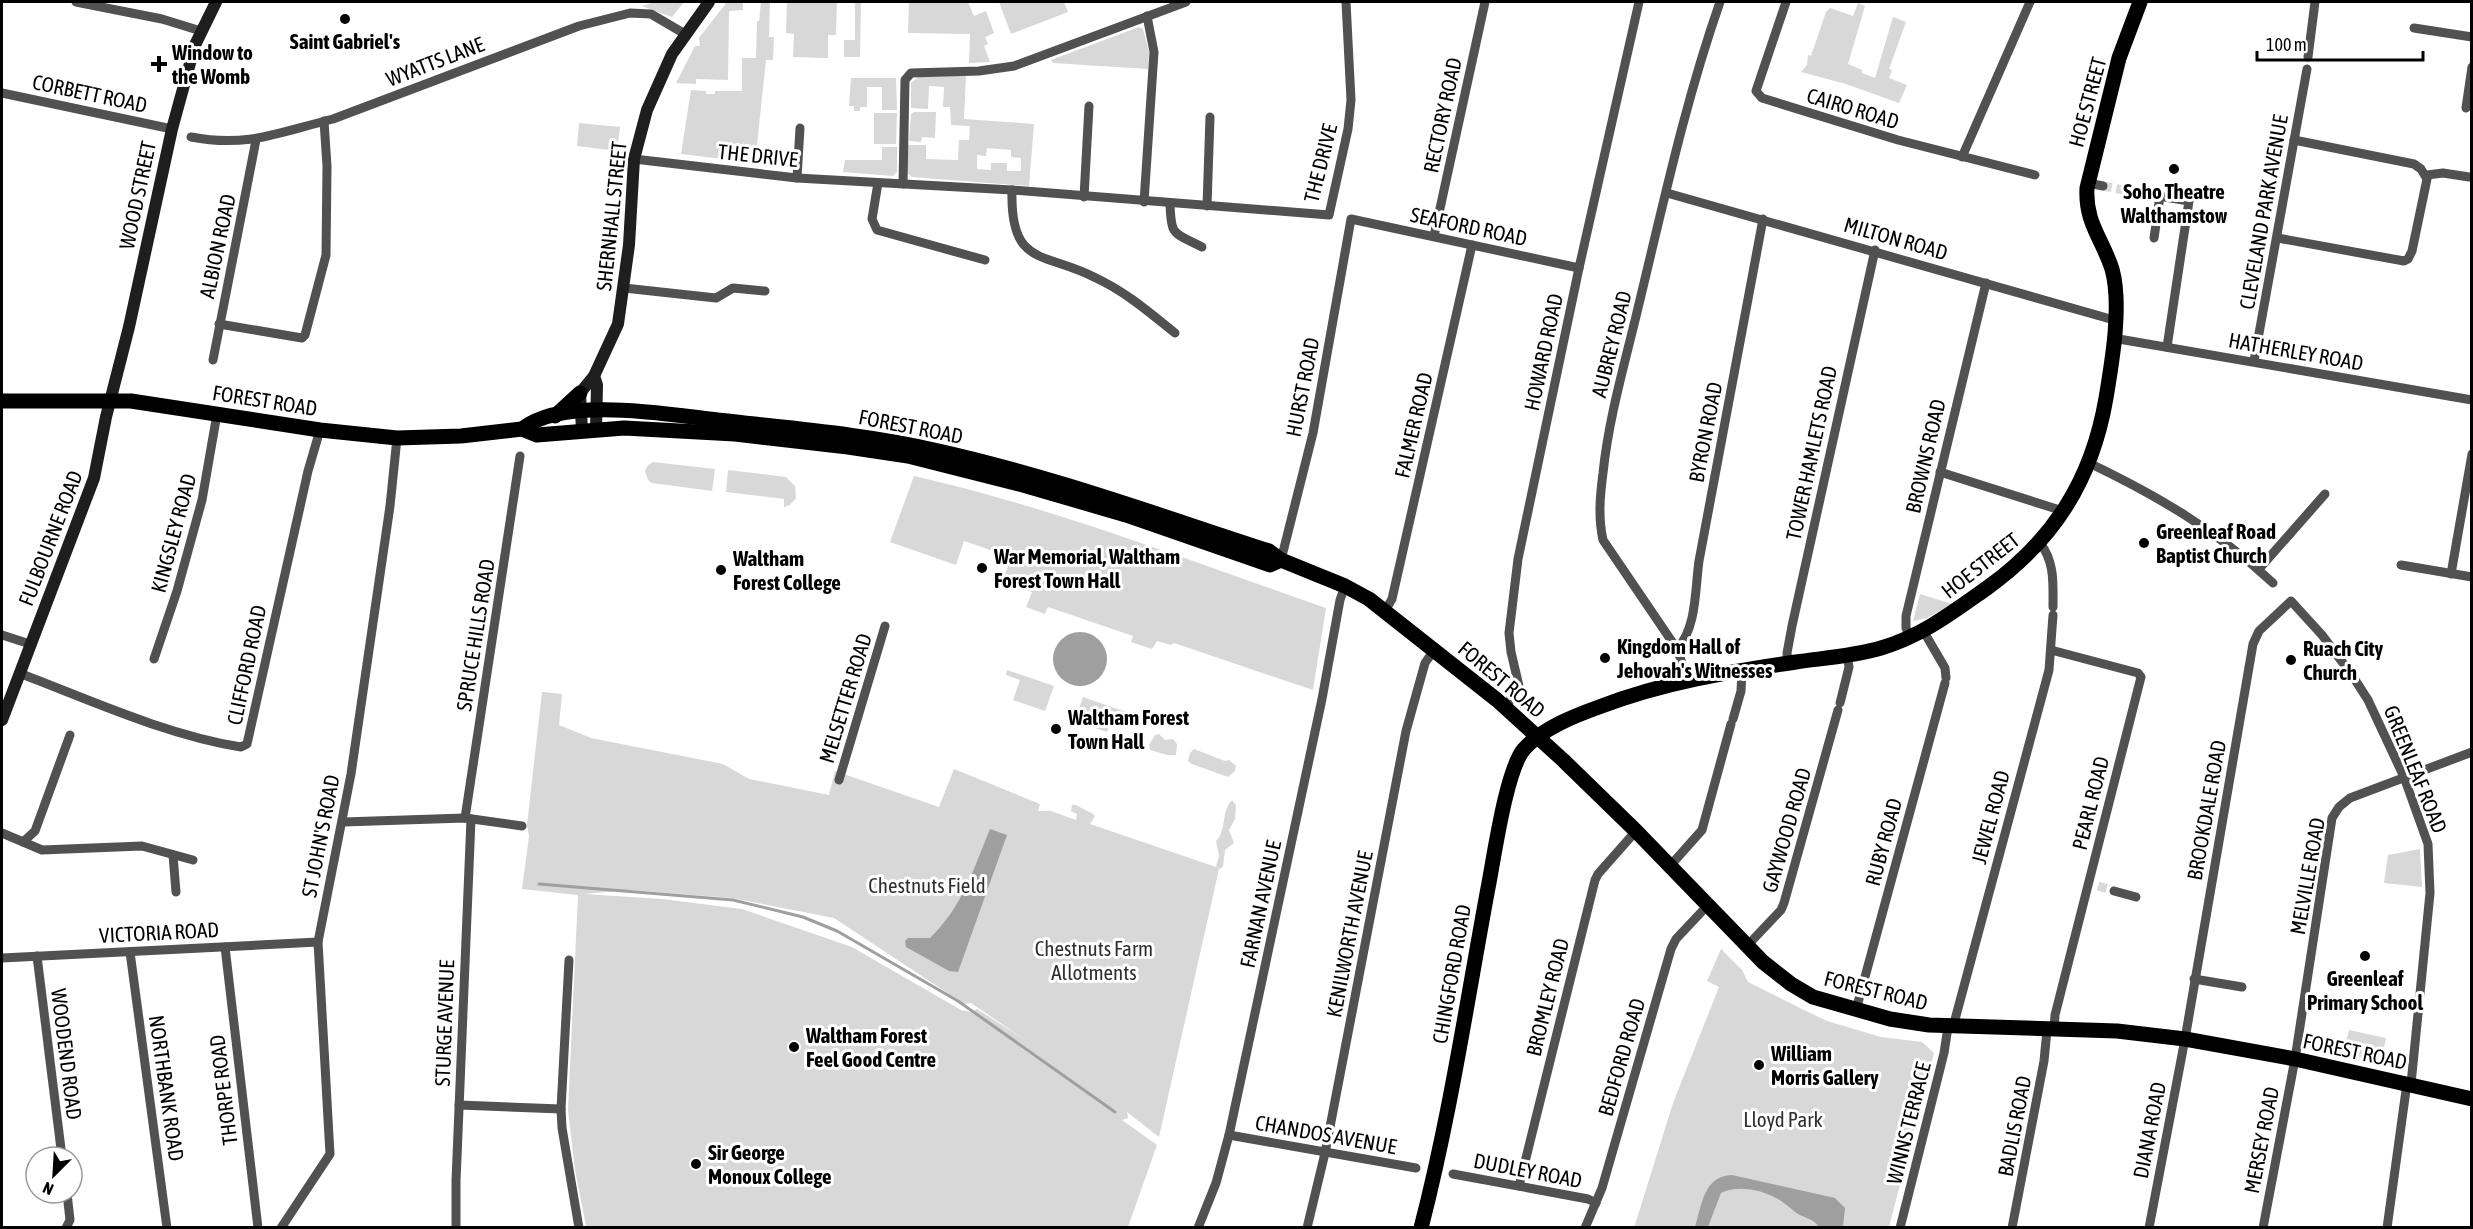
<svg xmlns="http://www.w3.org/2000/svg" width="2473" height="1229" viewBox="0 0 2473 1229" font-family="'Asap Condensed',sans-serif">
	<rect width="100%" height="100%" fill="#fff"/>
	<!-- green -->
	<g fill="#d8d8d8" fill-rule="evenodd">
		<path d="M 655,2 L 684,2 L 672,17 L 642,6 Z"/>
		<path d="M 727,2 L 743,2 L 743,10 L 729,11 L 728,80 L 696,79 L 696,84 L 676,83 L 695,46 L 700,46 L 699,38 Z"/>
		<path d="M 761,2 L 770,2 L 769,37 L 774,37 L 773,60 L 766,60 L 755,163 L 681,154 L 691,90 L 706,91 L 706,94 L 715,94 L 715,91 L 742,91 L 742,58 L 756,58 L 757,21 L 759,21 Z"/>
		<path d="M 787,2 L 837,2 L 836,35 L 828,35 L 828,58 L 793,57 L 794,34 L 786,33 Z"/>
		<path d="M 855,2 L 861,2 L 860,57 L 844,57 L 844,40 L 855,40 Z"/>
		<path d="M 909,2 L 968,2 L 974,16 L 986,11 L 994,33 L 985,37 L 988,44 L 984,46 L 990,62 L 969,63 L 970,34 L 908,33 Z"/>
		<path d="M 999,2 L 1064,2 L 1068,12 L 1011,34 Z"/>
		<path d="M 1858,3 L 1865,6 L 1848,64 L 1862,70 L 1862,73 L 1875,78 L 1893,17 L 1906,22 L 1889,69 L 1892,70 L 1889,78 L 1907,85 L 1899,103 L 1846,84 L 1801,72 L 1807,65 L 1808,55 L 1811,56 L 1826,12 L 1830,8 L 1853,16 Z"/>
		<path d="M 1139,27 L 1143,29 L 1149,52 L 1148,69 L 1053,63 L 1051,60 Z"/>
		<path d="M 966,75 L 964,119 L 1034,124 L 1029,186 L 912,177 L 906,172 L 908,145 L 926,145 L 926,159 L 958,160 L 959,140 L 969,140 L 970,126 L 951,125 L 950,107 L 943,107 L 944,87 L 929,86 L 928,109 L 911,108 L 911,83 L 920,76 ZM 987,148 L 1011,150 L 1011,157 L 1021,158 L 1021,171 L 1007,171 L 1007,163 L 991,163 L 991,170 L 977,169 L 977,155 L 986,156 Z"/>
		<path d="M 851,78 L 896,78 L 897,110 L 882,110 L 882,87 L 867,87 L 867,107 L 860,107 L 860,111 L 854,111 L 854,106 L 849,106 Z"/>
		<path d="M 914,112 L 936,112 L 935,138 L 922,137 L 921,142 L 909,141 L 911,114 Z"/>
		<path d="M 874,113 L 897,113 L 896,144 L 874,144 Z"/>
		<path d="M 579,123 L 620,127 L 617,151 L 577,146 Z"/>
		<path d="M 882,147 L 897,147 L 897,172 L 893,176 L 843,172 L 845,160 L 882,160 Z"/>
		<path d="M 653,462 L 715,469 L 712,491 L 652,483 L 648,480 L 645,471 L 648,465 Z"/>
		<path d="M 728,470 L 786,477 L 795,486 L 796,498 L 790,505 L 784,507 L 784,499 L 726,492 Z"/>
		<path d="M 914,476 C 1055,508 1190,561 1326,608 L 1313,690 L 1174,643 L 1171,645 L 1157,641 L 1152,649 L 1131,642 L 1133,636 L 1048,607 L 1045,614 L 1026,607 L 1032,592 L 1003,581 L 1011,557 L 964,541 L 956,565 L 890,542 Z"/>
		<path d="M 1920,594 L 1952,604 L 1927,618 L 1913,621 Z"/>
		<path d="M 1007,670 L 1054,686 L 1045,711 L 1013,700 L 1020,680 L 1006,675 Z"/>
		<path d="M 542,692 L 562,694 L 559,725 L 591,738 L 723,764 L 749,779 L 829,795 L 835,771 L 939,807 L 954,769 L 1040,804 L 1038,811 L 1051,811 L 1076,820 L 1077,814 L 1071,811 L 1072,805 L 1076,805 L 1093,814 L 1095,816 L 1090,824 L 1216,867 L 1219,856 L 1216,841 C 1227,831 1221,811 1232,800 L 1236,805 L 1235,819 L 1229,830 L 1234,843 L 1225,850 L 1223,867 L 1219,869 L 1159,1137 L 1127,1112 L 1128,1118 L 1122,1120 L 1157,1145 L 1128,1227 L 586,1226 L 575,1170 L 568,1110 L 578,895 L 522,889 L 529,836 L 527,825 ZM 631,890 L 732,898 L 834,918 L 964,1004 L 971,1003 L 1027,1041 L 977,1009 L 971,1012 L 961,1010 L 852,947 L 742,909 L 662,899 L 584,894 Z"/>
		<path d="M 1083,697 L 1129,713 L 1128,716 L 1114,712 L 1107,732 L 1075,721 Z"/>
		<path d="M 1159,734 L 1165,740 L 1173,739 L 1177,744 L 1176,755 L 1167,755 L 1150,750 L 1149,745 L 1155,735 Z"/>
		<path d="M 1194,749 L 1225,761 L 1229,760 L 1236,766 L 1235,771 L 1228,777 L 1192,764 L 1188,761 L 1190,753 Z"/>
		<path d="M 2420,849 L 2422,887 L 2384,883 L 2388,855 Z"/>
		<path d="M 1721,949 L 1742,970 L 1748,982 L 1806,1011 L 1827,1021 L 1881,1037 L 1922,1042 L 1934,1053 L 1889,1227 L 1634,1228 L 1673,1103 L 1719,987 L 1707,981 Z"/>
		<path d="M 2349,1030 L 2386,1038 L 2381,1062 L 2343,1054 Z"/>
	</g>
	<!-- water -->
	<g fill="#9f9f9f">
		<circle cx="1080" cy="659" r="27"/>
		<path d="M 990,829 L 1007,835 L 958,972 L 949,971 L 906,947 L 905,941 L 908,938 L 930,938 C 963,906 973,870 990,829 Z"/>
		<path d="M 1732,1175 L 1835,1198 L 1845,1208 L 1843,1227 L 1819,1227 C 1813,1219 1808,1219 1800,1215 C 1791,1210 1785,1202 1776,1198 C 1760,1189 1737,1185 1721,1193 L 1708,1227 L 1695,1227 C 1702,1204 1704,1176 1732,1175 Z"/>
	</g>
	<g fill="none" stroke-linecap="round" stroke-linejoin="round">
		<!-- stream -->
		<path stroke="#9f9f9f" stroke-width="3" d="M 539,884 L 733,900 L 803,917 L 837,931 L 958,1001 L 1115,1112"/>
		<!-- street-tunnel -->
		<g stroke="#d9d9d9" stroke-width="9" stroke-dasharray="9 4.5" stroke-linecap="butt">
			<path d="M 2103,186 L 2129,191"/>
			<path d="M 2098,886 L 2114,891"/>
		</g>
		<!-- street -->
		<g stroke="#515151" stroke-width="9">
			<path d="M 76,2 L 162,19 L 201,31"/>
			<path d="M 1786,2 L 1758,85 L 1756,91 L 1762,98 L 1898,140 L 2035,175"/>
			<path d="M 2414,28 L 2472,37"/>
			<path d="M 2308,57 L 2315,2"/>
			<path d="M 2,93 L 172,129"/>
			<path d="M 2466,108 L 2472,67"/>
			<path d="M 191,137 C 248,148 280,132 333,119 L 579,26 L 630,13 L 651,14 L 685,34"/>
			<path d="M 1962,157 L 2030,2"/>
			<path d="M 634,159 L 797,178 L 1012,190 L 1329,215 L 1348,129 L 1351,100 L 1346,2"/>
			<path d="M 2427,175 L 2443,173 L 2469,177"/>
			<path d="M 797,178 L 800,128"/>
			<path d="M 878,183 L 872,219 L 877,230 L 985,260"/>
			<path d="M 2088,183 L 2103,186"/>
			<path d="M 903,184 L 905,80 L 911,73 L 979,71 L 1014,66 L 1186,2"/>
			<path d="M 1012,190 C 1010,268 1044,251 1096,278 C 1126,292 1150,313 1175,333"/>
			<path d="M 2129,191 L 2189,201 L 2167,347"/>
			<path d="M 1667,193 L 2114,320"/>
			<path d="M 1084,197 L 1089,106"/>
			<path d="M 1144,202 L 1154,52 L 1147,16"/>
			<path d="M 1170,203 C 1171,237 1173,232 1202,247"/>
			<path d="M 1207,206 L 1210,117"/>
			<path d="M 1434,236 L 1485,2"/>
			<path d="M 2154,238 L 2160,196"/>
			<path d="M 2278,238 L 2404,261 L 2408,259 L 2412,251 L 2427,179 L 2421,169 L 2414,164 L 2294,140"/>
			<path d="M 624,288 L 716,298 L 733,288 L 765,291"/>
			<path d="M 219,324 L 302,338 L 305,335 L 326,255 L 327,166 L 324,121"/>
			<path d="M 2113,338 L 2472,400"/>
			<path d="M 213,360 L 256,140"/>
			<path d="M 2254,361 L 2307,69"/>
			<path d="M 2089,463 C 2158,496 2216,530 2273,583"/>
			<path d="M 1940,472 L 2063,511"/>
			<path d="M 2040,543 C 2055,562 2053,584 2053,607"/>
			<path d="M 1281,560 L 1313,433 L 1351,219 L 1579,268"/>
			<path d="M 2401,565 L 2472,577"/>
			<path d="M 2259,569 L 2325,494"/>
			<path d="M 2451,574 L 2472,454"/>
			<path d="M 1385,611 L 1392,599 L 1472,245"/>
			<path d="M 1924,632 L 1945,668 L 1946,678"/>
			<path d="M 2,635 L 30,644"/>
			<path d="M 1910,638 L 1906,628 L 1906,616 L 1986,283"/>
			<path d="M 1677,649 C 1697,628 1695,588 1699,561 L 1763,219"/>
			<path d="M 2051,650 L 2138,673 L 2141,677 L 2055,1015 L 2054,1030"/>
			<path d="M 154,659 L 177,591 L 202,500 L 217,414"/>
			<path d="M 1788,663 L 1787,653 L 1792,626 L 1875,250"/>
			<path d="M 19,673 C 90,700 166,735 241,747 L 247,744 L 308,471 L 320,430"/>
			<path d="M 1688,680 L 1677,649 L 1603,540 C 1598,517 1600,496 1603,473 C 1609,416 1625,363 1638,308 C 1663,205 1685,102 1720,2"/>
			<path d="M 1840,703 L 1849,667 L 1847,655"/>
			<path d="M 1505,708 L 1519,686 L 1511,652 L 1509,633 L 1518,559 L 1579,268 L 1639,2"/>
			<path d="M 1733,719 L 1741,691 L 1742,671"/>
			<path d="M 839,780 L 885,626"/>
			<path d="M 465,818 L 520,456"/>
			<path d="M 343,822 L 465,818 L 522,826"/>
			<path d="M 2,833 L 42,850 L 142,846 L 193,860"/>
			<path d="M 23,842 L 35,831 L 70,735"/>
			<path d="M 173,855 L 176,892"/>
			<path d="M 1670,866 L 1702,830 L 1731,724"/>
			<path d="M 2114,891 L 2136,897"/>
			<path d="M 225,947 L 258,1228"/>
			<path d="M 1746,947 L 1781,910 L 1784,903 L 1838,710"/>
			<path d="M 130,952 L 167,1228"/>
			<path d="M 37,956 L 62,1157"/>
			<path d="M 2,958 L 318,942"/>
			<path d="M 569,960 L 561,1109 L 562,1128 L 579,1228"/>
			<path d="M 2194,979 L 2242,987"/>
			<path d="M 1856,1010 L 1945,683"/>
			<path d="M 1953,1027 L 2049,670 L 2053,615"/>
			<path d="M 459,1105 L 561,1109"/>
			<path d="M 1229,1135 L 1416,1168"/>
			<path d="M 1453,1174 L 1588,1199 L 1596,1203"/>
			<path d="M 1519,1186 L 1595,880 L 1598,874 L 1636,831"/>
			<path d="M 66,1228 L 70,1220 L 67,1193"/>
			<path d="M 281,1228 L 330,1154 L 318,942 L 351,774 L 390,506 L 397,438"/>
			<path d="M 456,1228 L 456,1181 L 471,819"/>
			<path d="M 1198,1228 L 1216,1183 L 1229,1135 L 1322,699 L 1340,600 L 1345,586"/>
			<path d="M 1307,1228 L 1325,1153 L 1406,731 L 1425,663 L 1434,650"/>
			<path d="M 1585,1228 L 1602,1188 L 1671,949 L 1676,939 L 1707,906"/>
			<path d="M 1900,1228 L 1944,1053 L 1948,1027"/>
			<path d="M 2012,1228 L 2044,1061 L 2047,1030"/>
			<path d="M 2149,1228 L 2185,1039 L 2253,644 L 2259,631 L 2291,601 L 2322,635 L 2352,675 L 2368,700 L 2404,777 L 2428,844 L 2430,893 L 2411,1084"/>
			<path d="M 2263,1228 L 2295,1059 L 2332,818 L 2339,807 L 2350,798 L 2472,752"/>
			<path d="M 2387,1228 L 2407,1083"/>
		</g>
		<!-- secondary -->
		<g stroke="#1e1e1e" stroke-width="12">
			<path d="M 594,376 L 597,385 L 596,429"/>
			<path d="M 582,430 L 580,393 L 594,376 L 618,324 L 629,245 L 634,159 L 647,110 L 672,54 L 709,2"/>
			<path d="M 2,720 L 94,478 L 106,417 L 129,327 L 172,129 L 195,45 L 216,2"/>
		</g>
		<!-- primary -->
		<g stroke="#000" stroke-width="15">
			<path d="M 2,401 L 131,401 L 320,430 L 397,438 L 461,436 L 522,429 L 537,435 L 624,428 L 735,434 L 848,447 L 908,456 L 1023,485 L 1126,515 L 1270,565 L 1281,560"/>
			<path d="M 555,416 L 580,393"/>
			<path d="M 522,429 C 561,397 661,413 709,419 C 784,428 860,433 934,450 C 1048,475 1158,515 1269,551 L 1281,560 L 1345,586 L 1369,599 L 1497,700 L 1563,760 L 1636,831 L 1763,962 L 1791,984 L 1813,997 L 1890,1019 L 1929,1025 L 2117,1031 L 2185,1039 L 2295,1059 L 2472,1099"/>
			<path d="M 1421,1228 C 1450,1116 1467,1001 1488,888 C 1494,858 1506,770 1524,749 C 1543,728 1574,716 1599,707 C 1664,682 1728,672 1796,662 C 1824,658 1854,656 1881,648 C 1922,636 1953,612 1987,588 C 2054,540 2092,480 2106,398 C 2112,362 2122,305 2112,269 C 2102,238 2085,223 2087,188 L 2119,58 L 2140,2"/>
		</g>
	</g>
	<!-- markers -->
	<g fill="#000" stroke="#fff" stroke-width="2">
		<circle cx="345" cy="19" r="6"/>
		<path d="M156 55h6v6h6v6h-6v6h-6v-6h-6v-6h6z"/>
		<circle cx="2174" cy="169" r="6"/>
		<circle cx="2144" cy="543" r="6"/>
		<circle cx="982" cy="568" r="6"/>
		<circle cx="721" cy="570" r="6"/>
		<circle cx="1605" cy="658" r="6"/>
		<circle cx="2291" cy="660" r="6"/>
		<circle cx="1056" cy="729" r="6"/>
		<circle cx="2365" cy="956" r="6"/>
		<circle cx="794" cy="1047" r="6"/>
		<circle cx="1759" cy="1065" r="6"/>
		<circle cx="696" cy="1164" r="6"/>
	</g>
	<g text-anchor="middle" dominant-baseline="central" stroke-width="6" stroke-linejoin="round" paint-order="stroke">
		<!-- poi labels -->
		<g font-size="21" font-weight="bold" fill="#000" stroke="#fff" text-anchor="start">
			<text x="345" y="41" text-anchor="middle">Saint Gabriel's</text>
			<text x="172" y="52">Window to<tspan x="172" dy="24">the Womb</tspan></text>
			<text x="2174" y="191" text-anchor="middle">Soho Theatre<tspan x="2174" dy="24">Walthamstow</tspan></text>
			<text x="2156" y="531">Greenleaf Road<tspan x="2156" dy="24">Baptist Church</tspan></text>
			<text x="994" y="556">War Memorial, Waltham<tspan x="994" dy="24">Forest Town Hall</tspan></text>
			<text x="733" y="558">Waltham<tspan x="733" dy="24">Forest College</tspan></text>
			<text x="1617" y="646">Kingdom Hall of<tspan x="1617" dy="24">Jehovah's Witnesses</tspan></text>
			<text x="2303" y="648">Ruach City<tspan x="2303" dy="24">Church</tspan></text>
			<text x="1068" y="717">Waltham Forest<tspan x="1068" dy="24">Town Hall</tspan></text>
			<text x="2365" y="978" text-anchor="middle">Greenleaf<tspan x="2365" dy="24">Primary School</tspan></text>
			<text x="806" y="1035">Waltham Forest<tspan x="806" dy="24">Feel Good Centre</tspan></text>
			<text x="1771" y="1053">William<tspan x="1771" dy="24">Morris Gallery</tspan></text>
			<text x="708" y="1152">Sir George<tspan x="708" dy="24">Monoux College</tspan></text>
		</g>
		<!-- street labels -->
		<g font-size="21" fill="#000" stroke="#fff">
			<text transform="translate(435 61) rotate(-21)">WYATTS LANE</text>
			<text transform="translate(90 93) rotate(12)">CORBETT ROAD</text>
			<text transform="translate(2087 102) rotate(-75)">HOE STREET</text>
			<text transform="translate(1853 108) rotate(17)">CAIRO ROAD</text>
			<text transform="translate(1442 115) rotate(-78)">RECTORY ROAD</text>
			<text transform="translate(758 155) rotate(6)">THE DRIVE</text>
			<text transform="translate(1320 163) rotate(-76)">THE DRIVE</text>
			<text transform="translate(137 195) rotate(-78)">WOOD STREET</text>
			<text transform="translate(2263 212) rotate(-80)">CLEVELAND PARK AVENUE</text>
			<text transform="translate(611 216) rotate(-84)">SHERNHALL STREET</text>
			<text transform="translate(1469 226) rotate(12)">SEAFORD ROAD</text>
			<text transform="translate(1896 238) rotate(16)">MILTON ROAD</text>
			<text transform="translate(217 246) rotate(-78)">ALBION ROAD</text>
			<text transform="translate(1611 344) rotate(-76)">AUBREY ROAD</text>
			<text transform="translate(2296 351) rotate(10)">HATHERLEY ROAD</text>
			<text transform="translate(1543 352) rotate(-78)">HOWARD ROAD</text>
			<text transform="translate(1302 387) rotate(-79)">HURST ROAD</text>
			<text transform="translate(265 400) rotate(9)">FOREST ROAD</text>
			<text transform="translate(1413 425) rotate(-77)">FALMER ROAD</text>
			<text transform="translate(911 426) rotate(11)">FOREST ROAD</text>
			<text transform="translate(1705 432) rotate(-79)">BYRON ROAD</text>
			<text transform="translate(1811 453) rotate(-78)">TOWER HAMLETS ROAD</text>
			<text transform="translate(1925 456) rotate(-77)">BROWNS ROAD</text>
			<text transform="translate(173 533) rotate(-75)">KINGSLEY ROAD</text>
			<text transform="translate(50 538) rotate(-69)">FULBOURNE ROAD</text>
			<text transform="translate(1980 565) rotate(-38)">HOE STREET</text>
			<text transform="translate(475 635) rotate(-81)">SPRUCE HILLS ROAD</text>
			<text transform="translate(246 665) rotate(-78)">CLIFFORD ROAD</text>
			<text transform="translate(1502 679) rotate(40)">FOREST ROAD</text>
			<text transform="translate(845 698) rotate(-73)">MELSETTER ROAD</text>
			<text transform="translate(2416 769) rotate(68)">GREENLEAF ROAD</text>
			<text transform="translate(2090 803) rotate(-76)">PEARL ROAD</text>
			<text transform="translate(2206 810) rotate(-80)">BROOKDALE ROAD</text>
			<text transform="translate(1990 817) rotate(-75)">JEWEL ROAD</text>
			<text transform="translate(1786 830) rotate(-74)">GAYWOOD ROAD</text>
			<text transform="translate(320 836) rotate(-79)">ST JOHN'S ROAD</text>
			<text transform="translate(1883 842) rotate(-75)">RUBY ROAD</text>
			<text transform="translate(2307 876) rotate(-80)">MELVILLE ROAD</text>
			<text transform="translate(1260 904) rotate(-78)">FARNAN AVENUE</text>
			<text transform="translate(159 932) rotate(-3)">VICTORIA ROAD</text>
			<text transform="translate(1349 934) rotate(-79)">KENILWORTH AVENUE</text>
			<text transform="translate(1451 974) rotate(-80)">CHINGFORD ROAD</text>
			<text transform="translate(1876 990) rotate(14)">FOREST ROAD</text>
			<text transform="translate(1547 997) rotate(-76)">BROMLEY ROAD</text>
			<text transform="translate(444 1023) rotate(-88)">STURGE AVENUE</text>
			<text transform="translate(2355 1051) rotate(12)">FOREST ROAD</text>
			<text transform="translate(67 1054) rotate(83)">WOODEND ROAD</text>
			<text transform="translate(1621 1057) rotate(-74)">BEDFORD ROAD</text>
			<text transform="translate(167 1088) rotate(82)">NORTHBANK ROAD</text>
			<text transform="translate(223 1090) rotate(-97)">THORPE ROAD</text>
			<text transform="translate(1908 1123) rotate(-76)">WINNS TERRACE</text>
			<text transform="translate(2014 1126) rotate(-79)">BADLIS ROAD</text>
			<text transform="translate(2149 1130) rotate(-79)">DIANA ROAD</text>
			<text transform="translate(1326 1134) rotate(10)">CHANDOS AVENUE</text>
			<text transform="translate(2261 1140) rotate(-79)">MERSEY ROAD</text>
			<text transform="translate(1528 1170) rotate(11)">DUDLEY ROAD</text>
		</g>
		<!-- park labels -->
		<g font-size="21" fill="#2f2f2f" stroke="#fff">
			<text x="927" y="885">Chestnuts Field</text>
			<text x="1094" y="948">Chestnuts Farm<tspan x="1094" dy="24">Allotments</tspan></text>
			<text x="1783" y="1119">Lloyd Park</text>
		</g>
	</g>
	<!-- border -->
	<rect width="2473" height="1229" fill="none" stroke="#000000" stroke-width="6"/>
	<!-- north arrow -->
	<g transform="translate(54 1175) rotate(204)"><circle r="28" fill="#ffffff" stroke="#999999" stroke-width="1.5"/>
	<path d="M0-4.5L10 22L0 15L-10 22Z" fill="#000000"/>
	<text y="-9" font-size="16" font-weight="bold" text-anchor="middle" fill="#000000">N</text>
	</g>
	<!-- scale -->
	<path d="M2257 51v9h166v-9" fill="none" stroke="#000000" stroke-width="3"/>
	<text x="2266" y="51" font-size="18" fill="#000000" stroke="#ffffff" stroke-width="4.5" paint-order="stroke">100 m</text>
</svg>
